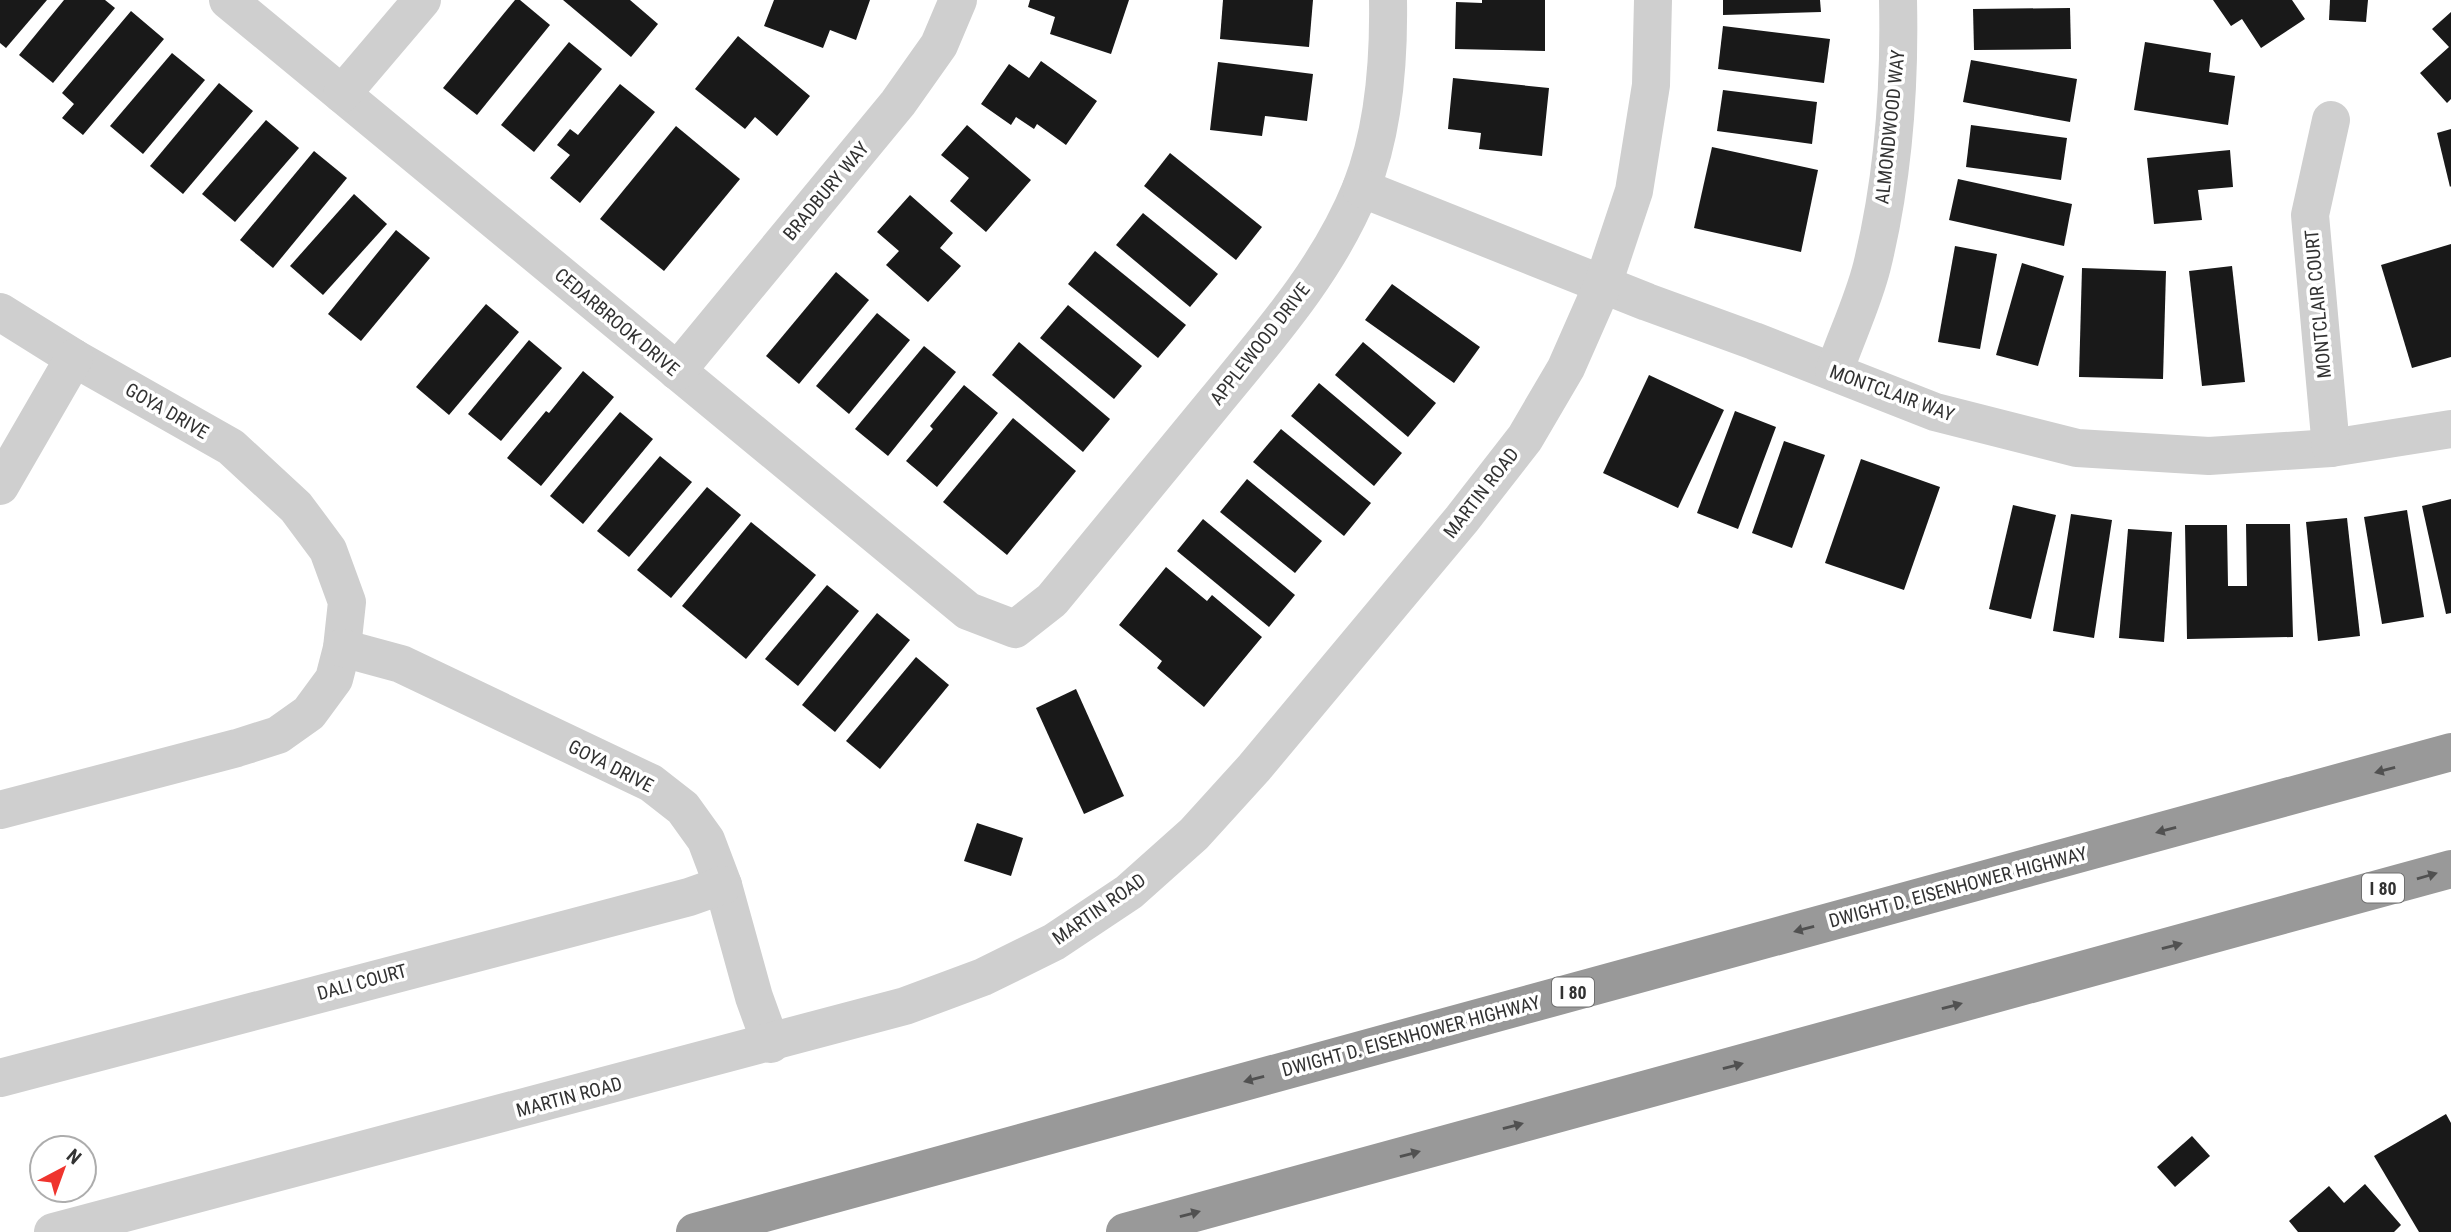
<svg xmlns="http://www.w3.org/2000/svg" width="2451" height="1232" viewBox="0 0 2451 1232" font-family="'Roboto Condensed',sans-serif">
	<rect width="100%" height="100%" fill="#fff"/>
	<!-- building -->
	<g fill="#191919">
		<path d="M 0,0 L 47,0 L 6,48 L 0,43 Z"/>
		<path d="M 64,0 L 105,0 L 115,8 L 53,83 L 19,55 Z"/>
		<path d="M 515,0 L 520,0 L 550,25 L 477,115 L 443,88 Z"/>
		<path d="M 563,0 L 630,0 L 658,24 L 631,57 Z"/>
		<path d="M 774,0 L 870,0 L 856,40 L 830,30 L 823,48 L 764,26 Z"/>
		<path d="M 1030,0 L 1129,0 L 1111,54 L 1050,34 L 1055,17 L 1028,7 Z"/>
		<path d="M 1223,0 L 1313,0 L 1309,47 L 1220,39 Z"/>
		<path d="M 1482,0 L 1545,0 L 1545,51 L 1455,49 L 1456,2 L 1482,3 Z"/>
		<path d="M 1723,0 L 1820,0 L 1821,12 L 1723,15 Z"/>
		<path d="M 2213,0 L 2292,0 L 2305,19 L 2261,48 L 2242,19 L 2231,26 Z"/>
		<path d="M 2330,0 L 2368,0 L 2366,22 L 2329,20 Z"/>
		<path d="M 2070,8 L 2071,49 L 1974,50 L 1973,9 Z"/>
		<path d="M 131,11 L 164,39 L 83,135 L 62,118 L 74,104 L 62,93 Z"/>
		<path d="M 2451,12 L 2451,99 L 2447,103 L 2420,73 L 2449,47 L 2432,29 Z"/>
		<path d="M 1723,26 L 1830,39 L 1824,83 L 1718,69 Z"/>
		<path d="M 738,36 L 810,96 L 777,136 L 755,117 L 745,129 L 695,89 Z"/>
		<path d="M 569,42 L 602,69 L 534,152 L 501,125 Z"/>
		<path d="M 2145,42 L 2211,53 L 2209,72 L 2235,76 L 2228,125 L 2134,110 Z"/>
		<path d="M 172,53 L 205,80 L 143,154 L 110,126 Z"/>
		<path d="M 1971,60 L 2077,79 L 2070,122 L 1963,102 Z"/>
		<path d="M 1041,61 L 1097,101 L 1066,145 L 1037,124 L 1034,129 L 1016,117 L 1011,125 L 981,104 L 1009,64 L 1029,78 Z"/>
		<path d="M 1218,62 L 1313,74 L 1307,121 L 1265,116 L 1262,136 L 1210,130 Z"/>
		<path d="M 1453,78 L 1549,88 L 1542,156 L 1479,149 L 1481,133 L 1448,129 Z"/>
		<path d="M 219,83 L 253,111 L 183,194 L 150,166 Z"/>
		<path d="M 620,84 L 655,112 L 580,203 L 550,178 L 570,155 L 557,145 L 570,129 L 578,135 Z"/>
		<path d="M 1723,90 L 1817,102 L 1812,144 L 1717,131 Z"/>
		<path d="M 266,120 L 299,148 L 235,222 L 202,194 Z"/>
		<path d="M 967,125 L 1031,180 L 986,232 L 950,201 L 969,178 L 941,155 Z"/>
		<path d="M 1971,125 L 2067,138 L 2061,180 L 1966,167 Z"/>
		<path d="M 676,126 L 740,179 L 664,271 L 600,219 Z"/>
		<path d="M 2451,129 L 2451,186 L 2450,187 L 2437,133 Z"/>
		<path d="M 1712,147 L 1818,170 L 1801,252 L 1694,228 Z"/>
		<path d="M 2230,150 L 2233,187 L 2198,190 L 2202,220 L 2154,224 L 2147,158 Z"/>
		<path d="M 314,151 L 347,178 L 273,268 L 240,240 Z"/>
		<path d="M 1170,153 L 1262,227 L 1236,260 L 1144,186 Z"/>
		<path d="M 1958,179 L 2072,204 L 2064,246 L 1949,220 Z"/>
		<path d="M 354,194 L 387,224 L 323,295 L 290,266 Z"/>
		<path d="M 910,195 L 953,233 L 940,248 L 961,266 L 928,302 L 886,265 L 899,251 L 877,232 Z"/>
		<path d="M 1143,213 L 1218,274 L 1190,307 L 1116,245 Z"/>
		<path d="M 396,230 L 430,258 L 361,341 L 328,314 Z"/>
		<path d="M 2451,244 L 2451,357 L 2412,368 L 2381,265 Z"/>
		<path d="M 1955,246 L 1997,254 L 1980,349 L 1938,342 Z"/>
		<path d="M 1095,251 L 1186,325 L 1158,358 L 1068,284 Z"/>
		<path d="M 2022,263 L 2064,276 L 2038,366 L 1996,355 Z"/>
		<path d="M 2232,266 L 2245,382 L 2202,386 L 2189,271 Z"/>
		<path d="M 2082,268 L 2166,271 L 2163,379 L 2079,377 Z"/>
		<path d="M 836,272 L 869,300 L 799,384 L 766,356 Z"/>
		<path d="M 1392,284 L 1480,347 L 1454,383 L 1365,320 Z"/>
		<path d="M 486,304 L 519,332 L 449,415 L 416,387 Z"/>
		<path d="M 1068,305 L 1142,366 L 1114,399 L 1040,338 Z"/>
		<path d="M 877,313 L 910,340 L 849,414 L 816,386 Z"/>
		<path d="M 529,340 L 562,368 L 501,441 L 468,414 Z"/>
		<path d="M 1019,342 L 1110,419 L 1083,452 L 992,375 Z"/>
		<path d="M 1363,342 L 1436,403 L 1408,437 L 1335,375 Z"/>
		<path d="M 924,346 L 956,372 L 888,456 L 855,429 Z"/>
		<path d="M 583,371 L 614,397 L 541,486 L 507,458 L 546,411 L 549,413 Z"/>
		<path d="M 1649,375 L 1724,410 L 1678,508 L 1603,473 Z"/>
		<path d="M 1319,383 L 1402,453 L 1374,486 L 1291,416 Z"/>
		<path d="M 964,385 L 998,413 L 937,487 L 906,461 L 933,429 L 930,426 Z"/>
		<path d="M 1735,411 L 1776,427 L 1738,529 L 1697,513 Z"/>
		<path d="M 620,412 L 653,439 L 583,524 L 550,496 Z"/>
		<path d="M 1013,418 L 1076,471 L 1007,555 L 943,502 Z"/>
		<path d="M 1281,429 L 1371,503 L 1344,536 L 1253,462 Z"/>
		<path d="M 1784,441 L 1825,455 L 1792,548 L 1752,533 Z"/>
		<path d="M 660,456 L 692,482 L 629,557 L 597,531 Z"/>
		<path d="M 1861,459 L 1940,487 L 1904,590 L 1825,563 Z"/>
		<path d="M 1247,479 L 1322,541 L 1295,573 L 1220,512 Z"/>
		<path d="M 707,487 L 741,515 L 671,598 L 637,570 Z"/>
		<path d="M 2451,499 L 2451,613 L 2446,614 L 2422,506 Z"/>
		<path d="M 2013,505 L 2056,515 L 2031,619 L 1989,609 Z"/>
		<path d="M 2407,510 L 2424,617 L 2382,624 L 2364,517 Z"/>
		<path d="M 2071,514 L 2112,520 L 2094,638 L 2053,631 Z"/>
		<path d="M 2347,518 L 2360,636 L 2318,641 L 2306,522 Z"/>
		<path d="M 1203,519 L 1295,595 L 1269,627 L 1177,551 Z"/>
		<path d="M 751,522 L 816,575 L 746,659 L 682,606 Z"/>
		<path d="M 2246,524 L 2290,524 L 2293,637 L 2187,639 L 2185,525 L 2227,525 L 2228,586 L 2247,586 Z"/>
		<path d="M 2128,529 L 2172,532 L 2164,642 L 2119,638 Z"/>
		<path d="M 1166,567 L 1207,601 L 1212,595 L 1262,637 L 1204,707 L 1157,668 L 1162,661 L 1119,625 Z"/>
		<path d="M 827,585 L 859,611 L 798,686 L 765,659 Z"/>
		<path d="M 877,613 L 910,640 L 835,732 L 802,705 Z"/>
		<path d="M 916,657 L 949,685 L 880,769 L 846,741 Z"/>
		<path d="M 1076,689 L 1124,796 L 1084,814 L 1036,708 Z"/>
		<path d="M 977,823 L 1023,838 L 1011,876 L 964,861 Z"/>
		<path d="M 2446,1114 L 2451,1123 L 2451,1232 L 2419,1232 L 2374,1156 Z"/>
		<path d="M 2192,1136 L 2210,1156 L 2175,1187 L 2157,1167 Z"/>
		<path d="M 2365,1184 L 2401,1225 L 2394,1232 L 2298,1232 L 2289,1221 L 2329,1186 L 2344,1203 Z"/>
	</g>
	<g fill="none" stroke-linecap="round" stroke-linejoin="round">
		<!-- minor -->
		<g stroke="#cfcfcf" stroke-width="38">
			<path d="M 228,0 L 968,611 L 1015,629 L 1052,600 C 1106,534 1160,468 1214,403 C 1269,336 1328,270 1361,188 C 1384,130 1389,62 1388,0"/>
			<path d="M 342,94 L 422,0"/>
			<path d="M 1361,188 L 1647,302 L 1754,341 L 1935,412 L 2077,448 L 2209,456 L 2331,448 L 2451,429"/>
			<path d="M 0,312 L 74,358 L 231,447 L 296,507 L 328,550 L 347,602 L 342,648 L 334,679 L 309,713 L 278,735 L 237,748 L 0,810"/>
			<path d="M 677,371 L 898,103 L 939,45 L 958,0"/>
			<path d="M 1834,372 C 1846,337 1863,302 1872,266 C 1893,180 1900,89 1898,0"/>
			<path d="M 2331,448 L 2310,215 L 2331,120"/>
			<path d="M 0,486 L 74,358"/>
			<path d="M 342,648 L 401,664 L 651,783 L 683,808 L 706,840 L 723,885 L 754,997 L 771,1044"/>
			<path d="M 0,1078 L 689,897 L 723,885"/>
			<path d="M 53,1232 L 905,1006 L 983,977 L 1054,942 L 1129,892 L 1194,834 L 1254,768 L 1462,519 L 1525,438 L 1566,368 L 1603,284 L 1634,191 L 1651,85 L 1653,0"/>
		</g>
		<!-- highway -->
		<g stroke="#999" stroke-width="38">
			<path d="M 695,1232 L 2451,752"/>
			<path d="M 1125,1232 L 2451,869"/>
		</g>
	</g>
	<!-- one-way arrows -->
	<defs><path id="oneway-solid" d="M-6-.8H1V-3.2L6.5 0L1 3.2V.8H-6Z" transform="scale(1.75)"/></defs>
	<g fill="#515151">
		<use href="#oneway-solid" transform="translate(2385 770) rotate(165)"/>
		<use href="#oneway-solid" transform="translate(2166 830) rotate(165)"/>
		<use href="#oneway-solid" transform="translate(2427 876) rotate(-16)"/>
		<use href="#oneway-solid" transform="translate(1804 929) rotate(165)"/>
		<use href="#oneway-solid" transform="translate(2172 946) rotate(-15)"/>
		<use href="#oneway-solid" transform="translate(1952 1006) rotate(-15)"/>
		<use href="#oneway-solid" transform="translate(1733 1066) rotate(-15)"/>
		<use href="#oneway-solid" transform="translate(1254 1079) rotate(165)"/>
		<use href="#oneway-solid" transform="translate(1513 1126) rotate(-15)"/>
		<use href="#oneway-solid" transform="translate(1410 1154) rotate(-15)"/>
		<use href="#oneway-solid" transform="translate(1190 1214) rotate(-15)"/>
	</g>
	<g text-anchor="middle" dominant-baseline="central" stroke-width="7" stroke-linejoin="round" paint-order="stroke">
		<!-- shield labels -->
		<g fill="#fff" stroke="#707070" stroke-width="2">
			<rect x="2362" y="873.5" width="42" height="29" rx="5"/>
			<rect x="1552" y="977.5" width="42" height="29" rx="5"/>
		</g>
		<g font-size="18" font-weight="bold" fill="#323232">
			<text x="2383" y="888">I 80</text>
			<text x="1573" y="992">I 80</text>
		</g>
		<!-- street labels -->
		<g font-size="19" fill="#323232" stroke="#fff">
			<text transform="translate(1890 127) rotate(-84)">ALMONDWOOD WAY</text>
			<text transform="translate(826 191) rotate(-50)">BRADBURY WAY</text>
			<text transform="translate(2318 304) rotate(-95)">MONTCLAIR COURT</text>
			<text transform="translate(617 322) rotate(40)">CEDARBROOK DRIVE</text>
			<text transform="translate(1260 344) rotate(-52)">APPLEWOOD DRIVE</text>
			<text transform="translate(1892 393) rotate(20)">MONTCLAIR WAY</text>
			<text transform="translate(167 411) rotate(30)">GOYA DRIVE</text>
			<text transform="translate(1481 493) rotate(-52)">MARTIN ROAD</text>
			<text transform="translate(611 766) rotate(27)">GOYA DRIVE</text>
			<text transform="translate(1958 887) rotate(-15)">DWIGHT D. EISENHOWER HIGHWAY</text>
			<text transform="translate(1099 909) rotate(-35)">MARTIN ROAD</text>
			<text transform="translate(362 982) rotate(-15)">DALI COURT</text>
			<text transform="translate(1411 1036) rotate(-15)">DWIGHT D. EISENHOWER HIGHWAY</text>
			<text transform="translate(569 1097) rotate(-15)">MARTIN ROAD</text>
		</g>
	</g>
	<!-- north arrow -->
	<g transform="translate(63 1169) rotate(41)"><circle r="33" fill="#ffffff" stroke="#adadad" stroke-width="2"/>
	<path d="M0-5L12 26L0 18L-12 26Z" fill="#ef342e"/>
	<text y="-10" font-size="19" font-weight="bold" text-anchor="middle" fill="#323232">N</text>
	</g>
</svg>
